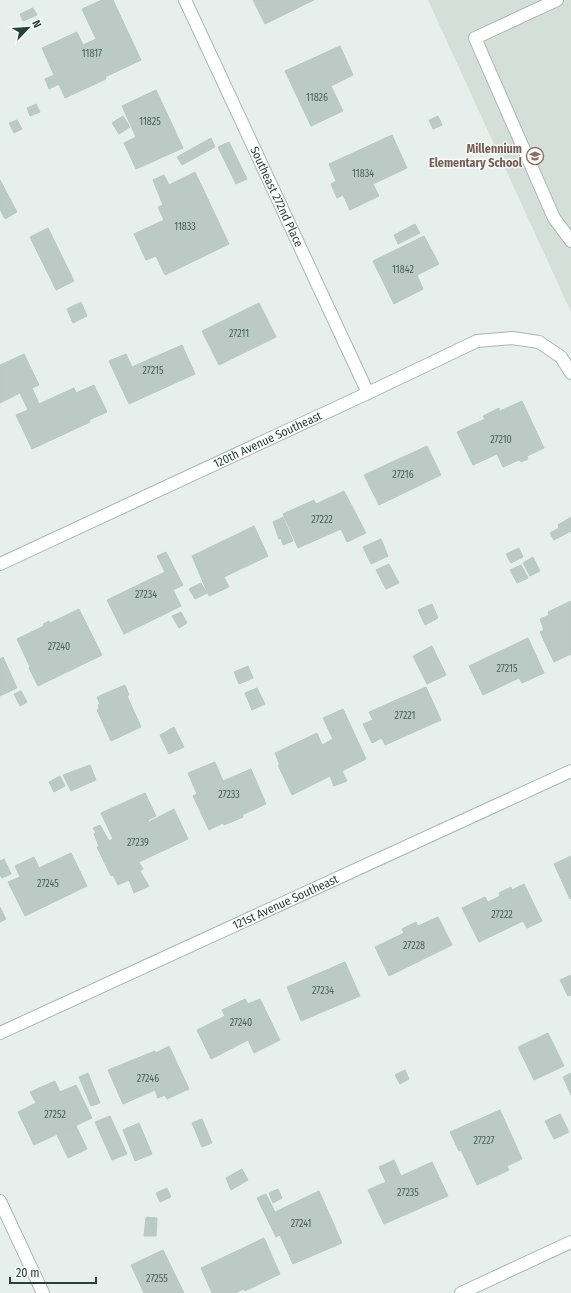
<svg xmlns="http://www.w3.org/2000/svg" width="571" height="1293" viewBox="0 0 571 1293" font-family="'Fira Sans Condensed',sans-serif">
	<rect width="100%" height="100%" fill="#e6efeb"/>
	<!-- built -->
	<path fill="#d4dfda" d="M 428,0 L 571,0 L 571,312 Z"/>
	<!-- building -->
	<g fill="#bbcac4" stroke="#b8c9c2">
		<path d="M 102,0 L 113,0 L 141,60 L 105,77 L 106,79 L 65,98 L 59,84 L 49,89 L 45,79 L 54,75 L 42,48 L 77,32 L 83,45 L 96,39 L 82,9 Z"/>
		<path d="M 253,0 L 314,0 L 265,24 Z"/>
		<path d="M 33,8 L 37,15 L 23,21 L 20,14 Z"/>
		<path d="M 340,46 L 353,75 L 331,86 L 343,111 L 311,126 L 285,71 Z"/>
		<path d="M 156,90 L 183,148 L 136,169 L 124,143 L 136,137 L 122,106 Z"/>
		<path d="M 36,104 L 40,112 L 30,116 L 27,108 Z"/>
		<path d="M 123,116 L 130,127 L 119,134 L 112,123 Z"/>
		<path d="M 438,116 L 442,125 L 433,129 L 429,120 Z"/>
		<path d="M 17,120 L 22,129 L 14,133 L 9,123 Z"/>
		<path d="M 392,135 L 407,168 L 373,184 L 379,196 L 350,210 L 343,195 L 337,198 L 331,184 L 336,181 L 329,164 Z"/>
		<path d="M 211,138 L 215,147 L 182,165 L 177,157 Z"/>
		<path d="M 229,142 L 247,179 L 236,184 L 218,147 Z"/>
		<path d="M 195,172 L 229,244 L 165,275 L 156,256 L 146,260 L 134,234 L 164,220 L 158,207 L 163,205 L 153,180 L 164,175 L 169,185 Z"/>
		<path d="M 0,180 L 17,212 L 5,219 L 0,209 Z"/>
		<path d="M 415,224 L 420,233 L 398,244 L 394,235 Z"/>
		<path d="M 48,228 L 74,281 L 56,290 L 30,237 Z"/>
		<path d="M 424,236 L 439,264 L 417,275 L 423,289 L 394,304 L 373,261 Z"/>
		<path d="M 81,302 L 87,316 L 73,323 L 67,309 Z"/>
		<path d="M 259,303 L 276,337 L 219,365 L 202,331 Z"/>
		<path d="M 182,345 L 195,374 L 129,404 L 109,361 L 126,354 L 132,367 Z"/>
		<path d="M 24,354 L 39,385 L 32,388 L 39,404 L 74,388 L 76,393 L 94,385 L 107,412 L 89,420 L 90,422 L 32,449 L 16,415 L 28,410 L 20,393 L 0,403 L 0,365 Z"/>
		<path d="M 522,401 L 544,448 L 527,456 L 528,459 L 521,462 L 519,460 L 503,467 L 497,454 L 473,465 L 457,432 L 485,419 L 483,416 L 499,408 L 500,411 Z"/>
		<path d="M 427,446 L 441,475 L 379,505 L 364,475 Z"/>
		<path d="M 344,491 L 366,533 L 347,542 L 341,529 L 298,548 L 283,514 L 314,500 L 316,504 Z"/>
		<path d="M 283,517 L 293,541 L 283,545 L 281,538 L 279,539 L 273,522 Z"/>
		<path d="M 571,517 L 571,531 L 554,540 L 550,533 L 559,528 L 558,525 Z"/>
		<path d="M 254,526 L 268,556 L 224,577 L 229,587 L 209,596 L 192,556 Z"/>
		<path d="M 381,539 L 388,556 L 371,564 L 363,547 Z"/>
		<path d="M 519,548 L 523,557 L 511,563 L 506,554 Z"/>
		<path d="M 166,552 L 183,585 L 173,590 L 181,606 L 124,634 L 107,600 L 165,572 L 157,556 Z"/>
		<path d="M 533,557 L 540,571 L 530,576 L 523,563 Z"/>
		<path d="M 389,564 L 399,583 L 386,589 L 376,570 Z"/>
		<path d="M 521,565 L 528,578 L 517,583 L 510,570 Z"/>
		<path d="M 201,583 L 207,593 L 195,599 L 189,589 Z"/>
		<path d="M 571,601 L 571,654 L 554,662 L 540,632 L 544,630 L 540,619 L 549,615 L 548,612 Z"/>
		<path d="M 432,604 L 438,618 L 425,625 L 418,610 Z"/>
		<path d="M 79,609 L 102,655 L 38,686 L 29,668 L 30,667 L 17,639 L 44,626 L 43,624 L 49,621 L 50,623 Z"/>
		<path d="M 181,612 L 187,623 L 179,628 L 172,616 Z"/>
		<path d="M 528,638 L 544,673 L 522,683 L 519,678 L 483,695 L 469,666 Z"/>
		<path d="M 432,646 L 446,675 L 427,684 L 413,656 Z"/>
		<path d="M 3,657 L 17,688 L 0,696 L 0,659 Z"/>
		<path d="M 248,666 L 253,678 L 239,684 L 234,672 Z"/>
		<path d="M 125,685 L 129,695 L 127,696 L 141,727 L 111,741 L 97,710 L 99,709 L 98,705 L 100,704 L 97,697 Z"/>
		<path d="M 426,687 L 441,720 L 385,745 L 382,738 L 372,743 L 363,724 L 373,720 L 369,712 Z"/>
		<path d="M 257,688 L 265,704 L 252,710 L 245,693 Z"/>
		<path d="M 21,691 L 27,702 L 20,706 L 14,694 Z"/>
		<path d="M 343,709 L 366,759 L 342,771 L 347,781 L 334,786 L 330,776 L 292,795 L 278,765 L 280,765 L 275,753 L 317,733 L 322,745 L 333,739 L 323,718 Z"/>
		<path d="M 174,727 L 184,747 L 169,754 L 160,735 Z"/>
		<path d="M 215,762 L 223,781 L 251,769 L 266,804 L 242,815 L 243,817 L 224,825 L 223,823 L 209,830 L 193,796 L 197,794 L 188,773 Z"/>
		<path d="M 90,765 L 96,780 L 71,791 L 63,775 Z"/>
		<path d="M 60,776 L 65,786 L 54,792 L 49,782 Z"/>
		<path d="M 145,793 L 156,816 L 148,820 L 149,822 L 174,809 L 188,839 L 139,862 L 143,869 L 140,871 L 149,886 L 134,893 L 129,880 L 118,885 L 113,875 L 111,876 L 97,847 L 99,846 L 94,834 L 96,833 L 93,828 L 100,825 L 109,841 L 113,839 L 101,813 Z"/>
		<path d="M 71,853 L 87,886 L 25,916 L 8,882 L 20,877 L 15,866 L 34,857 L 39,868 Z"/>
		<path d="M 571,856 L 571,898 L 570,899 L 554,864 Z"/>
		<path d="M 4,859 L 11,874 L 2,878 L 0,875 L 0,861 Z"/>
		<path d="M 524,884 L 542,921 L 527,928 L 523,921 L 479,942 L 462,908 L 485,897 L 488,902 L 500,896 L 499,893 L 511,887 L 512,890 Z"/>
		<path d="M 0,907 L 6,919 L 0,922 Z"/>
		<path d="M 438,917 L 452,945 L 389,976 L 375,947 L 404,933 L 402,929 L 416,922 L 418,926 Z"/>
		<path d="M 345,962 L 360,996 L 301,1021 L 287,987 Z"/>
		<path d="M 571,975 L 571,995 L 568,996 L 560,980 Z"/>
		<path d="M 245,999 L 248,1004 L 260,999 L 280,1040 L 254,1053 L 248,1040 L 211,1059 L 197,1030 L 225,1016 L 222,1010 Z"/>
		<path d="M 548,1033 L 564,1066 L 534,1080 L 518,1047 Z"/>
		<path d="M 169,1046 L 189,1089 L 167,1099 L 165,1095 L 158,1098 L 155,1090 L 123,1104 L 108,1070 L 155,1051 L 156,1053 Z"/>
		<path d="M 405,1070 L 409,1079 L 400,1084 L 395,1075 Z"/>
		<path d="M 88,1073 L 100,1103 L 91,1106 L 79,1077 Z"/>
		<path d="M 571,1073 L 571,1095 L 563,1077 Z"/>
		<path d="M 55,1081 L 60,1092 L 76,1085 L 92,1118 L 34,1145 L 18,1112 L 36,1103 L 30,1092 Z"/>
		<path d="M 500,1110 L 522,1159 L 507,1166 L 509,1170 L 477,1185 L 461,1150 L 459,1151 L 450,1132 Z"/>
		<path d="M 560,1114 L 569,1132 L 554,1139 L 545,1121 Z"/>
		<path d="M 110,1116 L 127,1154 L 112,1160 L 95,1122 Z"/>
		<path d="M 202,1119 L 212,1143 L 202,1147 L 192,1123 Z"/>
		<path d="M 139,1123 L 152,1154 L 135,1161 L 123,1130 Z"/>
		<path d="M 76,1126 L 87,1149 L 68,1158 L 57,1135 Z"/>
		<path d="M 394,1160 L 401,1176 L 432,1162 L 448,1196 L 384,1224 L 368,1190 L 386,1182 L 379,1167 Z"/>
		<path d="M 242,1169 L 248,1180 L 231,1190 L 226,1178 Z"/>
		<path d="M 167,1188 L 171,1197 L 160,1202 L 156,1193 Z"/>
		<path d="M 278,1189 L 282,1198 L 273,1203 L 269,1193 Z"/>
		<path d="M 319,1191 L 342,1243 L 293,1264 L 280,1235 L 276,1237 L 257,1198 L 266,1194 L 275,1212 Z"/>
		<path d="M 146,1217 L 157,1218 L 156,1236 L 144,1236 Z"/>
		<path d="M 264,1238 L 280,1274 L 245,1291 L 244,1289 L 235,1293 L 212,1293 L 201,1268 Z"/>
		<path d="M 163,1250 L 184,1293 L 144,1293 L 131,1265 Z"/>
	</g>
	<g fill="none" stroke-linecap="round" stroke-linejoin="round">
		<!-- lane casing -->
		<g stroke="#a8b8b2" stroke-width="14">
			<path id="lane" d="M 557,0 L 475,38 L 554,218 L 571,241"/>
		</g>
		<!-- street casing -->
		<g stroke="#a8b8b2" stroke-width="14">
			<g id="street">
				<path id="s1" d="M 185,0 L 368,393"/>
				<path id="s2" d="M 0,564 L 368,393 L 477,341 L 512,338 L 539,342 L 561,357 L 571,373"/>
				<path id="s3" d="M 0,1033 L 571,771"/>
				<path d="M 0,1201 L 43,1293"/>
				<path d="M 461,1293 L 571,1242"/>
			</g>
		</g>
		<!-- lane -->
		<use href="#lane" stroke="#fff" stroke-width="12"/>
		<!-- street -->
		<use href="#street" stroke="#fff" stroke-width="12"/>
	</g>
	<!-- icons -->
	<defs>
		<g id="school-ring" transform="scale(0.9)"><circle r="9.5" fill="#f7fbf9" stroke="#8d6e63" stroke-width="1.5"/><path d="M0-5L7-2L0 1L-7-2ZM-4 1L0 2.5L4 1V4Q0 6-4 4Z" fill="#8d6e63"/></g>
	</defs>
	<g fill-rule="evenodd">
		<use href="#school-ring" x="535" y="156"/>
	</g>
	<g text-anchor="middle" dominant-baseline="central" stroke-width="3" stroke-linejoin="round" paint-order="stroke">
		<!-- number labels -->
		<g font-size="10" fill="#4a645c">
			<text x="92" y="54">11817</text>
			<text x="317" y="98">11826</text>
			<text x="150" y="122">11825</text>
			<text x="363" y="174">11834</text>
			<text x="185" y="227">11833</text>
			<text x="403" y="270">11842</text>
			<text x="239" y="334">27211</text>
			<text x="153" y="371">27215</text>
			<text x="501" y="440">27210</text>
			<text x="403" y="475">27216</text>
			<text x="322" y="520">27222</text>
			<text x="146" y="595">27234</text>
			<text x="59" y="647">27240</text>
			<text x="507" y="669">27215</text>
			<text x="405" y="716">27221</text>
			<text x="229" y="795">27233</text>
			<text x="138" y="843">27239</text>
			<text x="48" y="884">27245</text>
			<text x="502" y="915">27222</text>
			<text x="414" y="946">27228</text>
			<text x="323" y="991">27234</text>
			<text x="241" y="1023">27240</text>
			<text x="148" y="1079">27246</text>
			<text x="55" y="1115">27252</text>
			<text x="484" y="1141">27227</text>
			<text x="408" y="1193">27235</text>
			<text x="301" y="1224">27241</text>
			<text x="157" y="1279">27255</text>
		</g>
		<!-- education labels -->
		<g font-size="12" font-weight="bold" fill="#785e54" stroke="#f7fbf9" text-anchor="end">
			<text x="522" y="149">Millennium<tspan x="522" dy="14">Elementary School</tspan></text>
		</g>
		<!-- street labels -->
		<g font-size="12" fill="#24423a" stroke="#f7fbf9">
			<text stroke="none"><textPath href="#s1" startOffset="217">Southeast 272nd Place</textPath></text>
			<text stroke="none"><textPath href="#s2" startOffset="295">120th Avenue Southeast</textPath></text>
			<text stroke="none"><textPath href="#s3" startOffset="314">121st Avenue Southeast</textPath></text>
		</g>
	</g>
	<!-- north arrow -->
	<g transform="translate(28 28) rotate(65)" stroke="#f7fbf9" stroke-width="3" paint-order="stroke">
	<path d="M0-3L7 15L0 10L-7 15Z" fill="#24423a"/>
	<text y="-6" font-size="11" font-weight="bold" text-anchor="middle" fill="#24423a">N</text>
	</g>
	<!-- scale -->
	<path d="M10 1277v6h86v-6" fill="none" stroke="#24423a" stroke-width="2"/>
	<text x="16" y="1277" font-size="12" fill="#24423a" stroke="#f7fbf9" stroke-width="3" paint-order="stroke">20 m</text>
</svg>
